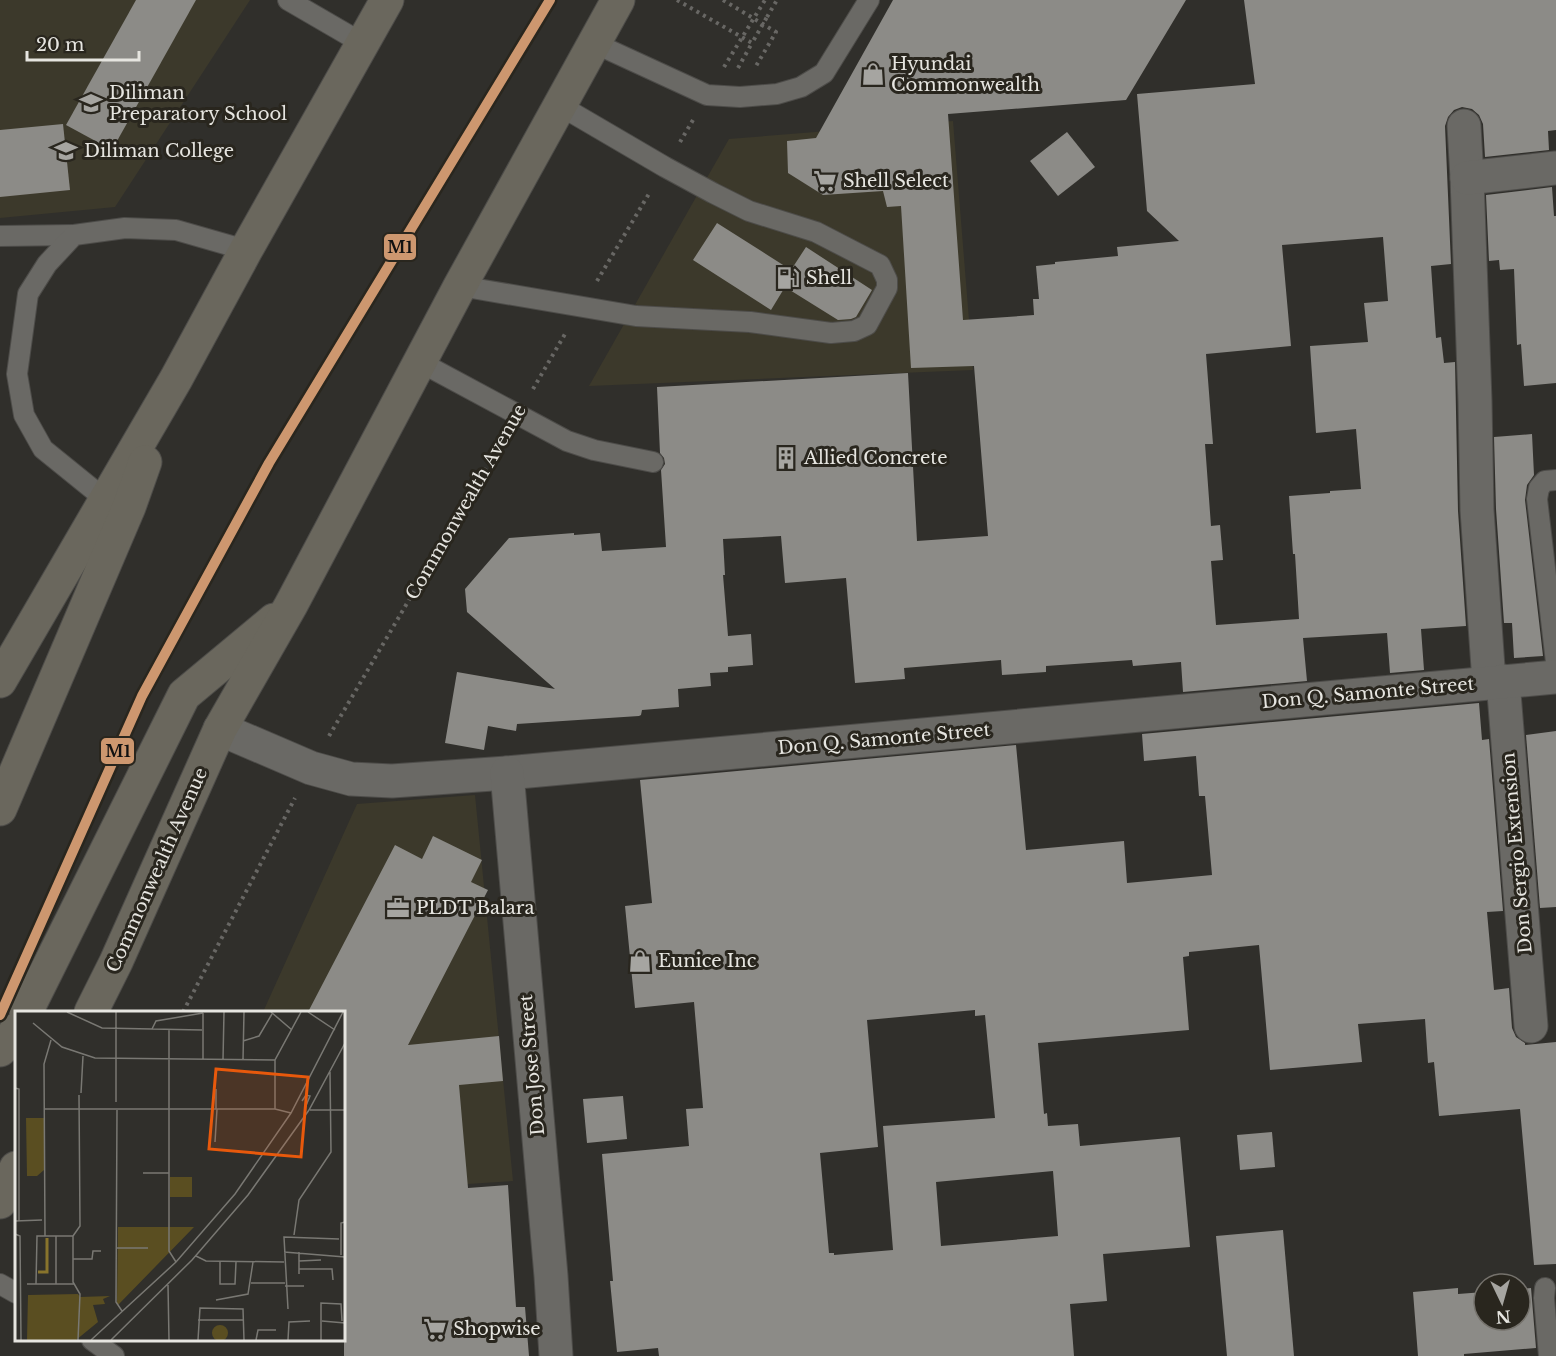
<svg xmlns="http://www.w3.org/2000/svg" width="1556" height="1356" viewBox="0 0 1556 1356" font-family="'Libre Baskerville',serif">
	<rect width="100%" height="100%" fill="#302f2b"/>
	<!-- built -->
	<g fill="#3c392b">
		<path d="M 0,0 L 250,0 L 115,207 L 0,218 Z"/>
		<path d="M 953,121 L 973,370 L 589,386 L 729,139 Z"/>
		<path d="M 475,795 L 513,1181 L 344,1192 L 344,1012 L 263,1012 L 357,804 Z"/>
	</g>
	<!-- building -->
	<g fill="#8c8b87" fill-rule="evenodd">
		<path d="M 136,0 L 196,0 L 112,150 L 66,125 Z"/>
		<path d="M 893,0 L 1186,0 L 1126,100 L 948,114 L 963,320 L 1034,315 L 1033,299 L 1039,299 L 1036,266 L 1055,264 L 1055,262 L 1118,256 L 1117,247 L 1179,241 L 1147,211 L 1137,94 L 1255,84 L 1244,0 L 1556,0 L 1556,130 L 1548,131 L 1549,150 L 1485,157 L 1483,124 L 1479,115 L 1472,109 L 1462,107 L 1454,110 L 1448,117 L 1445,126 L 1451,264 L 1431,266 L 1436,338 L 1441,337 L 1444,363 L 1455,362 L 1458,511 L 1466,626 L 1421,629 L 1424,670 L 1390,673 L 1387,633 L 1303,638 L 1307,681 L 1183,692 L 1181,662 L 1133,666 L 1132,660 L 1046,666 L 1046,672 L 1002,675 L 1001,660 L 904,668 L 905,679 L 855,683 L 846,578 L 785,583 L 781,536 L 723,539 L 725,575 L 723,575 L 728,636 L 751,634 L 753,665 L 728,667 L 728,672 L 710,673 L 711,686 L 678,689 L 679,707 L 642,710 L 641,715 L 639,716 L 517,724 L 516,731 L 488,726 L 484,750 L 445,743 L 457,672 L 555,689 L 467,612 L 465,589 L 509,538 L 574,533 L 574,535 L 600,533 L 602,551 L 666,547 L 661,470 L 665,464 L 664,458 L 660,453 L 657,387 L 908,373 L 917,541 L 988,536 L 974,366 L 911,368 L 901,206 L 887,207 L 883,191 L 823,195 L 788,173 L 787,141 L 816,138 ZM 1383,237 L 1388,301 L 1364,303 L 1368,342 L 1310,346 L 1316,433 L 1356,429 L 1361,489 L 1330,491 L 1330,493 L 1289,496 L 1293,554 L 1295,554 L 1299,619 L 1216,625 L 1211,561 L 1223,560 L 1220,525 L 1211,526 L 1205,444 L 1213,444 L 1206,354 L 1291,346 L 1282,245 Z"/>
		<path d="M 63,124 L 70,190 L 0,197 L 0,130 Z"/>
		<path d="M 1067,132 L 1095,167 L 1058,196 L 1030,161 Z"/>
		<path d="M 1552,187 L 1554,216 L 1556,216 L 1556,383 L 1524,386 L 1521,344 L 1517,345 L 1514,269 L 1500,270 L 1499,260 L 1489,261 L 1486,195 Z"/>
		<path d="M 717,223 L 791,270 L 806,247 L 872,290 L 856,317 L 851,319 L 838,320 L 785,287 L 771,310 L 693,260 Z"/>
		<path d="M 1532,434 L 1534,475 L 1527,485 L 1525,500 L 1543,656 L 1514,658 L 1512,623 L 1504,623 L 1496,509 L 1494,437 Z"/>
		<path d="M 1479,703 L 1482,740 L 1489,739 L 1503,911 L 1487,912 L 1494,990 L 1509,988 L 1512,1028 L 1516,1037 L 1525,1043 L 1525,1045 L 1556,1042 L 1556,1264 L 1534,1265 L 1520,1109 L 1439,1116 L 1434,1062 L 1428,1063 L 1425,1019 L 1358,1024 L 1362,1062 L 1270,1070 L 1259,945 L 1189,952 L 1189,956 L 1183,957 L 1189,1030 L 1038,1043 L 1044,1114 L 1047,1113 L 1048,1126 L 1078,1124 L 1080,1146 L 1180,1137 L 1190,1247 L 1103,1254 L 1107,1301 L 1070,1304 L 1074,1356 L 659,1356 L 658,1348 L 617,1352 L 610,1281 L 613,1281 L 602,1154 L 689,1146 L 686,1109 L 703,1108 L 694,1002 L 635,1008 L 625,906 L 652,903 L 640,780 L 1016,745 L 1026,850 L 1124,841 L 1127,883 L 1212,875 L 1205,796 L 1199,796 L 1196,756 L 1144,761 L 1142,734 ZM 975,1010 L 975,1016 L 985,1015 L 995,1118 L 883,1126 L 893,1250 L 834,1255 L 834,1253 L 829,1253 L 820,1153 L 878,1147 L 867,1020 ZM 1053,1171 L 1058,1236 L 941,1246 L 936,1182 Z"/>
		<path d="M 1556,731 L 1556,907 L 1540,908 L 1526,735 Z"/>
		<path d="M 433,836 L 482,860 L 471,882 L 488,890 L 408,1045 L 499,1036 L 503,1081 L 459,1085 L 468,1188 L 508,1185 L 516,1307 L 525,1307 L 529,1356 L 344,1356 L 344,1012 L 308,1012 L 395,845 L 422,859 Z"/>
		<path d="M 623,1096 L 627,1139 L 587,1143 L 583,1099 Z"/>
		<path d="M 1272,1132 L 1275,1167 L 1240,1170 L 1237,1135 Z"/>
		<path d="M 1283,1230 L 1294,1356 L 1227,1356 L 1216,1236 Z"/>
		<path d="M 1458,1288 L 1458,1294 L 1484,1292 L 1484,1320 L 1520,1320 L 1520,1289 L 1531,1288 L 1536,1348 L 1464,1354 L 1464,1356 L 1418,1356 L 1413,1292 Z"/>
	</g>
	<g fill="none" stroke-linecap="round" stroke-linejoin="round">
		<!-- lane casing -->
		<g stroke="#4d4c49" stroke-width="22">
			<g id="lane">
				<path d="M 288,0 L 362,43"/>
				<path d="M 594,43 L 707,95 L 740,97 L 777,94 L 801,87 L 824,73 L 869,0"/>
				<path d="M 0,236 L 74,235"/>
				<path d="M 460,286 L 636,316 L 750,322 L 831,333 L 854,331 L 867,325 L 887,288 L 887,280 L 880,265 L 816,232 L 749,211 L 713,193 L 665,167 L 559,105"/>
				<path d="M 420,362 L 567,441 L 594,450 L 653,462"/>
				<path d="M 1556,480 L 1545,481 L 1539,488 L 1537,499 L 1556,662"/>
				<path d="M 115,503 L 106,500 L 43,449 L 24,415 L 17,374 L 28,294 L 47,264 L 74,235 L 125,228 L 176,230 L 246,250"/>
				<path d="M 0,1284 L 16,1293"/>
				<path d="M 1545,1288 L 1544,1298 L 1549,1356"/>
				<path d="M 92,1340 L 114,1356"/>
			</g>
		</g>
		<!-- street casing -->
		<g stroke="#4d4c49" stroke-width="35">
			<g id="street">
				<path d="M 1464,126 L 1467,178 L 1475,401 L 1477,510 L 1489,682"/>
				<path d="M 1467,178 L 1556,168"/>
				<path d="M 1503,681 L 1531,1026"/>
				<path d="M 220,729 L 311,768 L 351,779 L 392,781 L 507,773 L 1556,677"/>
				<path d="M 507,773 L 551,1276 L 556,1356"/>
			</g>
		</g>
		<!-- primary casing -->
		<g stroke="#4d4c49" stroke-width="35">
			<g id="primary">
				<path d="M 0,681 L 176,379 L 246,250 L 387,0"/>
				<path d="M 0,809 L 129,507 L 145,462"/>
				<path d="M 26,1012 L 184,695 L 274,620"/>
				<path d="M 91,1012 L 116,962 L 220,729 L 291,605 L 460,286 L 618,0"/>
				<path d="M 0,1050 L 11,1040 L 16,1030"/>
				<path d="M 0,1202 L 16,1168"/>
			</g>
		</g>
		<!-- path -->
		<g stroke="#686764" stroke-width="4" stroke-dasharray="3 4.5" stroke-linecap="butt">
			<path d="M 723,0 L 776,32 L 756,66"/>
			<path d="M 767,17 L 777,0"/>
			<path d="M 724,67 L 765,0"/>
			<path d="M 738,68 L 752,43"/>
			<path d="M 680,142 L 693,120"/>
			<path d="M 597,281 L 650,192"/>
			<path d="M 533,389 L 565,334"/>
			<path d="M 329,736 L 503,440"/>
			<path d="M 183,1012 L 295,798"/>
		</g>
		<!-- lane -->
		<use href="#lane" stroke="#6a6965" stroke-width="20"/>
		<!-- street -->
		<use href="#street" stroke="#6a6965" stroke-width="33"/>
		<!-- primary -->
		<use href="#primary" stroke="#6a675d" stroke-width="33"/>
		<!-- path-bridge -->
		<path stroke="#686764" stroke-width="4" stroke-dasharray="3 4.5" stroke-linecap="butt" d="M 677,0 L 752,43 L 767,17"/>
		<!-- metro-1 casing -->
		<g stroke="#29261e" stroke-width="15">
			<path id="metro-1" d="M 0,1015 L 142,696 L 269,463 L 550,0"/>
		</g>
		<!-- metro-1 -->
		<use href="#metro-1" stroke="#cd976f" stroke-width="10"/>
	</g>
	<!-- icons -->
	<defs>
		<g id="shop-bare" transform="scale(1.8)"><path d="M-5-2.5h2.3a2.7 3.5 0 0 1 5.4 0H5L5.5 6h-11ZM-1.5-2.5h3a1.5 2.3 0 0 0-3 0Z" fill="#a6a5a1" stroke="#29261e" stroke-width="2.5" paint-order="stroke"/></g>
		<g id="school-bare" transform="scale(1.8)"><path d="M0-5L7-2L0 1L-7-2ZM-4 1L0 2.5L4 1V4Q0 6-4 4Z" fill="#a6a5a1" stroke="#29261e" stroke-width="2.5" paint-order="stroke"/></g>
		<g id="university-bare" transform="scale(1.8)"><path d="M0-5L7-2L0 1L-7-2ZM-4 1L0 2.5L4 1V4Q0 6-4 4Z" fill="#a6a5a1" stroke="#29261e" stroke-width="2.5" paint-order="stroke"/></g>
		<g id="supermarket-bare" transform="scale(1.8)"><path d="M-6-5.5h2.5l.6 2H6L4.5 2H-2.5L-4.4-4H-6ZM-1.5 3.2a1.3 1.3 0 1 0 .1 0ZM3 3.2a1.3 1.3 0 1 0 .1 0Z" fill="#a6a5a1" stroke="#29261e" stroke-width="2.5" paint-order="stroke"/></g>
		<g id="fuel-bare" transform="scale(1.8)"><path d="M-5.5-6h7V0h2V4h1.3V-2.5L3-4.5l.8-.8L6-3V5H2.5V1h-1V6h-7ZM-4.2-4.7v3.2H.2V-4.7Z" fill="#a6a5a1" stroke="#29261e" stroke-width="2.5" paint-order="stroke"/></g>
		<g id="building-bare" transform="scale(1.8)"><path d="M-4-6H4V6H1V3H-1V6H-4ZM-2.5-4.3h1.7v1.8h-1.7ZM.8-4.3h1.7v1.8H.8ZM-2.5-1h1.7V.8h-1.7ZM.8-1h1.7V.8H.8Z" fill="#a6a5a1" stroke="#29261e" stroke-width="2.5" paint-order="stroke"/></g>
		<g id="office-bare" transform="scale(1.8)"><path d="M-6-3h4V-5.5h4V-3h4V5H-6ZM-1-4.5V-3h2v-1.5ZM-6 0V1H6V0Z" fill="#a6a5a1" stroke="#29261e" stroke-width="2.5" paint-order="stroke"/></g>
	</defs>
	<g fill-rule="evenodd">
		<use href="#shop-bare" x="873" y="74"/>
		<use href="#school-bare" x="91" y="103"/>
		<use href="#university-bare" x="66" y="151"/>
		<use href="#supermarket-bare" x="825" y="181"/>
		<use href="#fuel-bare" x="788" y="278"/>
		<use href="#building-bare" x="786" y="458"/>
		<use href="#office-bare" x="398" y="908"/>
		<use href="#shop-bare" x="640" y="961"/>
		<use href="#supermarket-bare" x="435" y="1329"/>
	</g>
	<g text-anchor="middle" dominant-baseline="central" stroke-width="6" stroke-linejoin="round" paint-order="stroke">
		<!-- poi labels -->
		<g font-size="18" fill="#e6e5e0" stroke="#29261e" text-anchor="start">
			<text x="891" y="64">Hyundai<tspan x="891" dy="21">Commonwealth</tspan></text>
			<text x="109" y="93">Diliman<tspan x="109" dy="21">Preparatory School</tspan></text>
			<text x="84" y="151">Diliman College</text>
			<text x="843" y="181">Shell Select</text>
			<text x="806" y="278">Shell</text>
			<text x="804" y="458">Allied Concrete</text>
			<text x="416" y="908">PLDT Balara</text>
			<text x="658" y="961">Eunice Inc</text>
			<text x="453" y="1329">Shopwise</text>
		</g>
		<!-- street labels -->
		<g font-size="18" fill="#e6e5e0" stroke="#29261e">
			<text transform="translate(466 502) rotate(-60)">Commonwealth Avenue</text>
			<text transform="translate(1368 693) rotate(-5)">Don Q. Samonte Street</text>
			<text transform="translate(884 739) rotate(-5)">Don Q. Samonte Street</text>
			<text transform="translate(1517 853) rotate(-95)">Don Sergio Extension</text>
			<text transform="translate(157 870) rotate(-66)">Commonwealth Avenue</text>
			<text transform="translate(532 1065) rotate(-95)">Don Jose Street</text>
		</g>
	</g>
	<!-- overview -->
	<g transform="translate(15 1011)">
		<rect width="330" height="330" fill="#302f2b"/>
		<path d="M 11,107 L 29,107 L 29,159 L 22,165 L 12,165 ZM 155,166 L 177,166 L 177,186 L 155,186 ZM 103,216 L 179,216 L 103,294 L 102,292 ZM 63,283 L 65,286 L 95,285 L 88,288 L 90,293 L 78,294 L 83,311 L 61,329 L 12,329 L 13,284 ZM197 322a8 8 0 1 1 16 0a8 8 0 1 1-16 0Z" fill="#5a4e21"/>
		<path fill="none" stroke="#88742c" stroke-width="3" d="M 23,261 L 32,261 L 32,227"/>
		<path fill="none" stroke="#797873" stroke-width="1.5" d="M 52,1 L 87,17 L 187,19M 101,1 L 101,91M 256,1 L 277,19M 293,1 L 320,19M 188,2 L 188,49M 18,12 L 47,36 L 80,47 L 260,49M 137,18 L 141,10 L 188,2M 154,18 L 154,240 L 161,251M 228,30 L 244,25 L 257,3M 208,49 L 209,1M 228,49 L 229,1M 0,77 L 4,78 L 4,210M 66,82 L 68,45M 287,90 L 291,84 L 295,85 L 290,97M 30,98 L 260,98 L 276,102M 201,98 L 201,78M 260,98 L 260,49 L 286,1M 102,99 L 101,291 L 107,300M 295,99 L 330,99M 200,131 L 202,98M 128,162 L 154,162M 0,210 L 27,209M 0,223 L 5,225 L 6,329M 279,224 L 284,189 L 316,141 L 315,61M 30,225 L 29,53 L 36,29M 58,225 L 65,215 L 64,84M 58,225 L 58,271 L 65,283 L 63,329M 102,237 L 133,237M 269,241 L 330,246M 326,244 L 326,212 L 330,211M 181,245 L 191,250 L 269,251M 58,248 L 77,248 L 78,240 L 86,240M 284,250 L 306,249M 205,251 L 205,273 L 220,273 L 221,251M 284,258 L 317,258 L 318,269M 284,263 L 284,241M 236,272 L 270,272M 12,273 L 59,273M 21,273 L 22,225 L 58,225M 41,273 L 41,225M 153,274 L 154,329M 270,275 L 289,275M 201,289 L 233,283 L 238,251M 273,298 L 269,226 L 324,228M 183,309 L 229,309M 307,310 L 330,312M 76,329 L 161,251 L 220,183 L 276,102 L 328,1M 96,329 L 177,249 L 233,184 L 294,99 L 330,32M 183,329 L 185,297 L 228,298 L 229,329M 241,329 L 243,319 L 261,319M 273,329 L 274,311 L 295,310M 306,329 L 306,292 L 326,293 L 327,310"/>
		<path fill="#e8590c" fill-opacity="0.15" stroke="#e8590c" stroke-width="3" d="M 201,58 L 293,66 L 286,146 L 194,138 Z"/>
		<rect width="330" height="330" fill="none" stroke="#e6e5e0" stroke-width="3"/>
	</g>
	<g stroke="#29261e" stroke-width="2">
		<rect x="383" y="233" width="34" height="28" rx="6" fill="#cd976f"/>
		<rect x="100" y="737" width="35" height="28" rx="6" fill="#cd976f"/>
	</g>
	<g font-size="16" text-anchor="middle" font-weight="bold" fill="#111">
		<text x="400" y="253">M1</text>
		<text x="118" y="757">M1</text>
	</g>
	<!-- north arrow -->
	<g transform="translate(1502 1302) rotate(175)"><circle r="28" fill="#29261e" stroke="#75726c" stroke-width="1.5"/>
	<path d="M0-4.5L10 22L0 15L-10 22Z" fill="#a6a5a1"/>
	<text y="-9" font-size="16" font-weight="bold" text-anchor="middle" fill="#e6e5e0">N</text>
	</g>
	<!-- scale -->
	<path d="M27 51v9h112v-9" fill="none" stroke="#e6e5e0" stroke-width="3"/>
	<text x="36" y="51" font-size="18" fill="#e6e5e0" stroke="#29261e" stroke-width="4.5" paint-order="stroke">20 m</text>
</svg>
